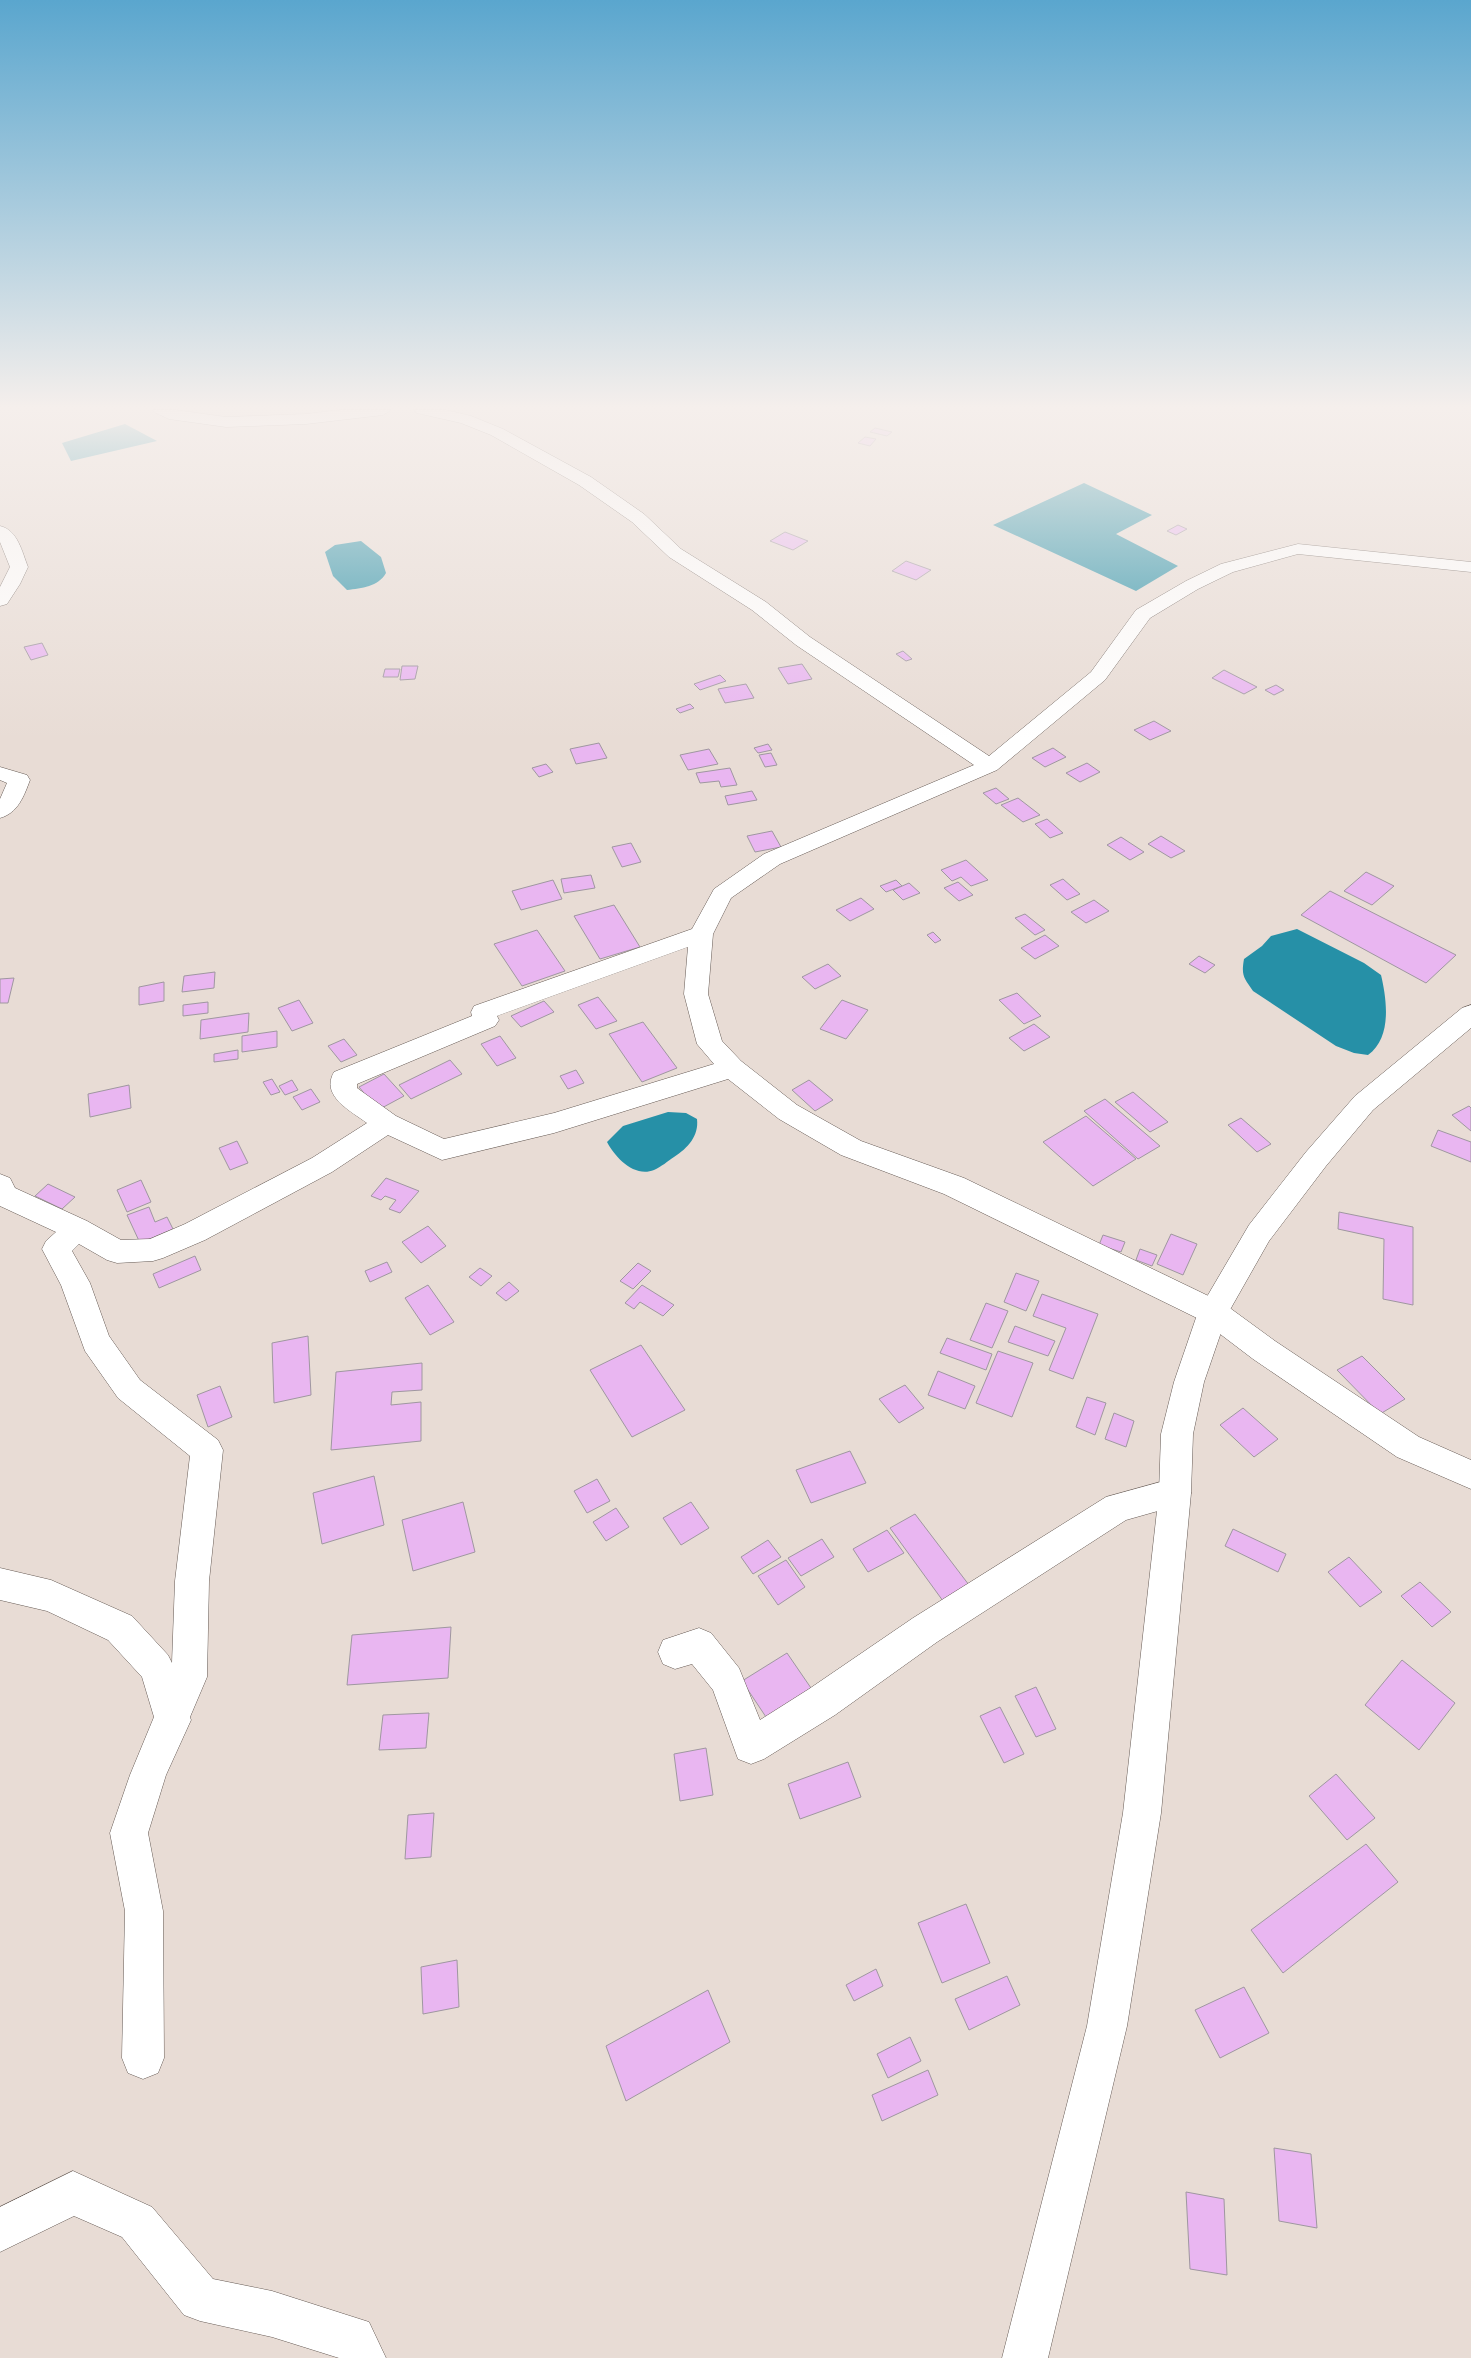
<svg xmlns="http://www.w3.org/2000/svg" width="1471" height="2358" viewBox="0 0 1471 2358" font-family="'Work Sans',sans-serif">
	<rect width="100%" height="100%" fill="#e8dcd5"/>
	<!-- water -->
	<g fill="#2690a7">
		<path d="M 125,424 L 157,441 L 71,461 L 62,443 Z"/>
		<path d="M 1084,483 L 1152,515 L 1116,534 L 1178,566 L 1136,591 L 993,525 Z"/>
		<path d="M 361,541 L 381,557 L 386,573 C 378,587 362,588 347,590 L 333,576 L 325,552 L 335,545 Z"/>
		<path d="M 1297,929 L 1364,963 L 1381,975 C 1387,1000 1392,1038 1368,1055 L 1354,1053 L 1336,1046 L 1253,991 C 1244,978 1241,976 1244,959 L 1262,946 L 1271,936 Z"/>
		<path d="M 668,1112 L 686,1113 L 697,1119 C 699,1136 688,1148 674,1157 C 668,1161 661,1167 654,1170 C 634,1178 615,1157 607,1142 L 623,1126 Z"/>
	</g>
	<!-- building -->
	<g fill="#e9b6f1" stroke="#9f97a0">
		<path d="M 875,428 L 892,432 L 887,436 L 870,432 Z"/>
		<path d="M 865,437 L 876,439 L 870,446 L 858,443 Z"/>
		<path d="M 1178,525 L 1187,529 L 1176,535 L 1167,531 Z"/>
		<path d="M 785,532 L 808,541 L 793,550 L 770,541 Z"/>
		<path d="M 906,561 L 931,570 L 916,580 L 892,571 Z"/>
		<path d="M 42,643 L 48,655 L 31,660 L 24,647 Z"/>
		<path d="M 903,651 L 912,659 L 906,661 L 896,654 Z"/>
		<path d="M 802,664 L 812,679 L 788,684 L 778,668 Z"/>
		<path d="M 402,666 L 418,666 L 415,679 L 400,680 Z"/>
		<path d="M 385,669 L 400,669 L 398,677 L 383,677 Z"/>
		<path d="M 1224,670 L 1257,687 L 1244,694 L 1212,678 Z"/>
		<path d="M 720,675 L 726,681 L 700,690 L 694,684 Z"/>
		<path d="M 746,684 L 754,698 L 725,703 L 718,689 Z"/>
		<path d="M 1276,685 L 1284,690 L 1274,695 L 1265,690 Z"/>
		<path d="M 690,704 L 694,708 L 680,713 L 676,709 Z"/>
		<path d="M 1154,721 L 1171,731 L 1150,740 L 1134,730 Z"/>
		<path d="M 599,743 L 607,758 L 576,764 L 570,749 Z"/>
		<path d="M 768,744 L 772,750 L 758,753 L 754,748 Z"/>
		<path d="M 1053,748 L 1066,757 L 1045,767 L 1032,758 Z"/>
		<path d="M 709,749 L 718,764 L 688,770 L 680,755 Z"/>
		<path d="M 771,753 L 777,765 L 765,767 L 759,755 Z"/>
		<path d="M 1087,763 L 1100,772 L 1080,782 L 1066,773 Z"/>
		<path d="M 546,764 L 553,772 L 539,777 L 532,768 Z"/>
		<path d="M 730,768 L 737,785 L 721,787 L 719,781 L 700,783 L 696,773 Z"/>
		<path d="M 996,788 L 1009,799 L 996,804 L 983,793 Z"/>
		<path d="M 752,791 L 757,800 L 728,805 L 725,796 Z"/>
		<path d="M 1018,798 L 1040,815 L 1023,822 L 1001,805 Z"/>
		<path d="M 1047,819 L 1063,833 L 1050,838 L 1035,824 Z"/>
		<path d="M 772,831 L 781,847 L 755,852 L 747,836 Z"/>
		<path d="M 1161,836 L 1185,851 L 1171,858 L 1148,844 Z"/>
		<path d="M 1121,837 L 1144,852 L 1130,860 L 1107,845 Z"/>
		<path d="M 631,843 L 641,862 L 622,867 L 612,847 Z"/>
		<path d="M 966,860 L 988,880 L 971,886 L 961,877 L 952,881 L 941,870 Z"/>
		<path d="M 1366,872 L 1394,886 L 1372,905 L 1344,891 Z"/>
		<path d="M 591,875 L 595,888 L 564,893 L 561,879 Z"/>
		<path d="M 1063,879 L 1080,894 L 1067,900 L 1050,885 Z"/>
		<path d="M 553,880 L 562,899 L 521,910 L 512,891 Z"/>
		<path d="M 896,880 L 902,886 L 886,892 L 880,886 Z"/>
		<path d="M 958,882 L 973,895 L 959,901 L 944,888 Z"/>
		<path d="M 909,883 L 920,893 L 903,900 L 893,890 Z"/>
		<path d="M 1330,891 L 1456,955 L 1426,983 L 1301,915 Z"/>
		<path d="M 861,898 L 874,909 L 850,921 L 836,910 Z"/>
		<path d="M 1094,900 L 1109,911 L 1086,923 L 1071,912 Z"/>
		<path d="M 614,905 L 640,947 L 600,959 L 574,916 Z"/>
		<path d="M 1025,914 L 1045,930 L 1035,935 L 1015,918 Z"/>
		<path d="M 537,930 L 565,971 L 522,986 L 494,944 Z"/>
		<path d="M 933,932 L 941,940 L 935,943 L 927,935 Z"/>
		<path d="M 1045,935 L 1059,946 L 1035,959 L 1021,948 Z"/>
		<path d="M 1199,956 L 1215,965 L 1205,973 L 1189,964 Z"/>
		<path d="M 828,964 L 841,976 L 815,989 L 802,977 Z"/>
		<path d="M 215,972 L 214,988 L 182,992 L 184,976 Z"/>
		<path d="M 14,978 L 8,1003 L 0,1003 L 0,979 Z"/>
		<path d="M 164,982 L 164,1001 L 139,1005 L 139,987 Z"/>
		<path d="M 1017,993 L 1041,1016 L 1024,1024 L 999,1000 Z"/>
		<path d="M 598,997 L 617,1021 L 596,1029 L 578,1005 Z"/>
		<path d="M 299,1000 L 313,1023 L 292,1031 L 278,1008 Z"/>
		<path d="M 842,1000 L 868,1010 L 846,1039 L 820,1029 Z"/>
		<path d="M 544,1001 L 554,1012 L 521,1027 L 511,1016 Z"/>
		<path d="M 208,1002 L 208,1013 L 183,1016 L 183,1005 Z"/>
		<path d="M 249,1013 L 248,1032 L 200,1039 L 201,1020 Z"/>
		<path d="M 643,1022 L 677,1068 L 642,1082 L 609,1034 Z"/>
		<path d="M 1034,1024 L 1050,1037 L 1024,1051 L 1009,1038 Z"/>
		<path d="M 277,1031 L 277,1047 L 242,1052 L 242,1036 Z"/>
		<path d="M 500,1036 L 516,1058 L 497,1066 L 481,1044 Z"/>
		<path d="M 344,1039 L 357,1055 L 341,1062 L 328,1046 Z"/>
		<path d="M 238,1050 L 238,1059 L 214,1062 L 214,1054 Z"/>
		<path d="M 450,1060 L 462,1074 L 411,1099 L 399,1085 Z"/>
		<path d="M 576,1070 L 584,1083 L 568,1089 L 560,1076 Z"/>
		<path d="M 384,1074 L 404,1096 L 378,1110 L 359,1087 Z"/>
		<path d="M 272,1079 L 280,1092 L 271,1095 L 263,1082 Z"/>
		<path d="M 292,1080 L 298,1090 L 285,1095 L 279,1086 Z"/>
		<path d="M 809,1080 L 833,1100 L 815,1111 L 792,1090 Z"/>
		<path d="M 129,1085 L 131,1108 L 90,1117 L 88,1094 Z"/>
		<path d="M 311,1089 L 320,1102 L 302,1110 L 293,1097 Z"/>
		<path d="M 1133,1092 L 1168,1122 L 1150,1132 L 1115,1102 Z"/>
		<path d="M 1105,1099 L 1160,1146 L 1138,1159 L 1084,1111 Z"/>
		<path d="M 1469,1106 L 1471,1108 L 1471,1131 L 1452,1115 Z"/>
		<path d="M 1086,1116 L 1136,1159 L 1093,1186 L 1043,1142 Z"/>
		<path d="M 1241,1118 L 1271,1144 L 1257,1152 L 1228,1125 Z"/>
		<path d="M 1438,1130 L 1471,1142 L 1471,1162 L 1431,1146 Z"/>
		<path d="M 237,1141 L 248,1163 L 230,1170 L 219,1148 Z"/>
		<path d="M 386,1178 L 419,1191 L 400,1213 L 389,1209 L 396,1200 L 385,1196 L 381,1200 L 371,1196 Z"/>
		<path d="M 141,1180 L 151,1202 L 127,1212 L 117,1190 Z"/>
		<path d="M 48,1184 L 75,1197 L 62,1209 L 35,1196 Z"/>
		<path d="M 149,1207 L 155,1222 L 167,1217 L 173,1229 L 140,1243 L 127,1215 Z"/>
		<path d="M 1339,1212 L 1413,1227 L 1413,1305 L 1383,1299 L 1384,1239 L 1338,1229 Z"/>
		<path d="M 428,1226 L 446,1246 L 421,1263 L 402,1242 Z"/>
		<path d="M 1171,1234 L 1197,1244 L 1183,1275 L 1157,1264 Z"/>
		<path d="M 1103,1235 L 1125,1242 L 1121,1252 L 1099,1245 Z"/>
		<path d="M 1140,1249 L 1157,1255 L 1152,1266 L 1136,1260 Z"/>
		<path d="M 195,1256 L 201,1270 L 159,1288 L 153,1274 Z"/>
		<path d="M 387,1262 L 392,1272 L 370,1282 L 365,1271 Z"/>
		<path d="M 638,1263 L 651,1271 L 633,1289 L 620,1281 Z"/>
		<path d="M 480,1268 L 492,1276 L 481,1286 L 469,1277 Z"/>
		<path d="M 1016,1273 L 1039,1281 L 1026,1311 L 1004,1302 Z"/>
		<path d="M 509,1282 L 519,1291 L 506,1301 L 496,1293 Z"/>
		<path d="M 428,1285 L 454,1322 L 430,1335 L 405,1298 Z"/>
		<path d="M 642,1285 L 674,1305 L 663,1316 L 640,1302 L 634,1309 L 625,1303 Z"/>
		<path d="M 1042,1294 L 1098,1314 L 1073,1379 L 1049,1370 L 1066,1328 L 1033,1316 Z"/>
		<path d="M 986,1303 L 1008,1311 L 992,1348 L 970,1340 Z"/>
		<path d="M 1015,1326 L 1055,1341 L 1048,1356 L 1008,1342 Z"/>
		<path d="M 308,1336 L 311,1395 L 274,1403 L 272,1343 Z"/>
		<path d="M 947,1338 L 992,1354 L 986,1370 L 940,1353 Z"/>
		<path d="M 641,1345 L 685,1410 L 632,1437 L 590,1370 Z"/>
		<path d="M 998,1351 L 1033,1363 L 1012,1417 L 976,1403 Z"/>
		<path d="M 1362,1356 L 1405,1399 L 1380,1414 L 1337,1370 Z"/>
		<path d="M 422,1363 L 422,1390 L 392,1392 L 391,1405 L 421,1402 L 421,1441 L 331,1450 L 336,1372 Z"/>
		<path d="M 938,1371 L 975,1386 L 965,1409 L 928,1395 Z"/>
		<path d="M 905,1385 L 924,1408 L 899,1423 L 879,1399 Z"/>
		<path d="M 220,1386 L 232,1417 L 208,1427 L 197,1395 Z"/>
		<path d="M 1087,1397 L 1106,1403 L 1095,1435 L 1076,1427 Z"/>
		<path d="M 1243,1408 L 1278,1439 L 1254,1457 L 1220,1425 Z"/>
		<path d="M 1114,1413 L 1134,1421 L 1126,1447 L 1105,1439 Z"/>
		<path d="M 850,1451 L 866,1483 L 811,1503 L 796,1470 Z"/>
		<path d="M 374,1476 L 384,1525 L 322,1544 L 313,1493 Z"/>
		<path d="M 597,1479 L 610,1501 L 587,1513 L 574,1491 Z"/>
		<path d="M 463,1502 L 475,1552 L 413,1571 L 402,1520 Z"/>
		<path d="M 691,1502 L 709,1528 L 681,1545 L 663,1518 Z"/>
		<path d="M 616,1508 L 629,1527 L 606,1541 L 593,1522 Z"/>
		<path d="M 915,1514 L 969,1585 L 943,1601 L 890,1528 Z"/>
		<path d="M 1233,1529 L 1286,1554 L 1278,1572 L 1225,1546 Z"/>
		<path d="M 887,1530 L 904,1553 L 868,1572 L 853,1549 Z"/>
		<path d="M 822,1539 L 834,1557 L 801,1576 L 788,1558 Z"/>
		<path d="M 768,1540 L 781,1557 L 753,1574 L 741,1557 Z"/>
		<path d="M 1349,1557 L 1382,1592 L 1360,1607 L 1328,1572 Z"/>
		<path d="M 786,1560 L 805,1587 L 778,1605 L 758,1576 Z"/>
		<path d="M 1420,1582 L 1451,1612 L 1432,1627 L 1401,1596 Z"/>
		<path d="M 451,1627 L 448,1678 L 347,1685 L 352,1635 Z"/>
		<path d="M 787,1653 L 811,1688 L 766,1717 L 742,1681 Z"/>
		<path d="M 1402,1660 L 1455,1703 L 1419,1750 L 1365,1705 Z"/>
		<path d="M 1036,1687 L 1056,1729 L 1036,1737 L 1015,1696 Z"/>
		<path d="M 1000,1707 L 1024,1754 L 1004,1763 L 980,1716 Z"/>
		<path d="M 429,1713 L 426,1748 L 379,1750 L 383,1715 Z"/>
		<path d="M 706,1748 L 713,1795 L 680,1801 L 674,1754 Z"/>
		<path d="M 848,1762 L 861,1797 L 800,1819 L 788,1784 Z"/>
		<path d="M 1336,1774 L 1375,1818 L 1347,1840 L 1309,1796 Z"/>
		<path d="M 434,1813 L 431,1857 L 405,1859 L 408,1815 Z"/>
		<path d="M 1366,1844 L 1398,1882 L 1283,1973 L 1251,1930 Z"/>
		<path d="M 966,1904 L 990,1963 L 942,1983 L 918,1923 Z"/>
		<path d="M 457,1960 L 459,2007 L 423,2014 L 421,1967 Z"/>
		<path d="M 876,1969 L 883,1986 L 854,2001 L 846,1985 Z"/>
		<path d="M 1007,1976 L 1020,2005 L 969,2030 L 955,1999 Z"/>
		<path d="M 1244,1987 L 1269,2033 L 1220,2058 L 1195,2010 Z"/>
		<path d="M 708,1990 L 730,2042 L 626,2101 L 606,2046 Z"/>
		<path d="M 910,2037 L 921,2061 L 888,2078 L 877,2054 Z"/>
		<path d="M 928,2070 L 938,2095 L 882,2121 L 872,2095 Z"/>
		<path d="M 1274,2148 L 1311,2154 L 1317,2228 L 1279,2221 Z"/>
		<path d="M 1186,2192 L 1224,2199 L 1227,2275 L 1190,2269 Z"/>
	</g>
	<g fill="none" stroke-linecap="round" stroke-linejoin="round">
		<!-- minor casing -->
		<g stroke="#665b55" stroke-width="1">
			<g id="minor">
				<path d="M 153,410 L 176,410 L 226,417 L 306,414 L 340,410 L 391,410 L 383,415 L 306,424 L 226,427 L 169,419 L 156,413 Z"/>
				<path d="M 414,410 L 446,410 L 471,416 L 503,429 L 591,477 L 644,514 L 681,549 L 766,602 L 810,637 L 989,756 L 1091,672 L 1136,610 L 1186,581 L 1221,564 L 1298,544 L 1471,562 L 1471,572 L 1298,554 L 1233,572 L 1198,589 L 1150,618 L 1105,680 L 997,770 L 780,864 L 731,898 L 713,934 L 708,994 L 722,1041 L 741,1061 L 797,1105 L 861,1141 L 964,1178 L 1223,1303 L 1275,1341 L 1419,1437 L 1471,1460 L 1471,1489 L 1397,1457 L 1253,1359 L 1203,1321 L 944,1194 L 841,1155 L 779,1119 L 728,1079 L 554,1133 L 442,1160 L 388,1135 L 332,1172 L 205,1240 L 163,1258 L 153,1261 L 117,1263 L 107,1260 L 79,1244 L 72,1251 L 90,1283 L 109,1336 L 140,1380 L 218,1440 L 223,1450 L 209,1581 L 207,1677 L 190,1717 L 191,1720 L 166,1775 L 148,1833 L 163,1911 L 164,2058 L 158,2073 L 143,2079 L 128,2073 L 122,2058 L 125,1911 L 110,1833 L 130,1775 L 154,1717 L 142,1677 L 108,1640 L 47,1611 L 0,1600 L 0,1568 L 51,1580 L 132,1616 L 168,1655 L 172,1663 L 175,1581 L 190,1456 L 118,1398 L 85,1351 L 61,1285 L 42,1249 L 46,1241 L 56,1232 L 0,1206 L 0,1174 L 10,1178 L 15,1188 L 87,1221 L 121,1240 L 150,1239 L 185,1224 L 312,1158 L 367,1123 C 351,1111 320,1096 334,1072 L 472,1016 L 471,1012 L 474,1006 L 692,929 L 714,889 L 764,854 L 974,765 L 796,645 L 752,610 L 669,557 L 632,522 L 579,485 L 491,435 L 461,423 L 417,413 ZM 688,947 L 684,994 L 697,1044 L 714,1064 L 554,1113 L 444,1139 L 396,1116 L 357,1088 L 357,1084 L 495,1026 L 499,1020 L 497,1016 Z"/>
				<path d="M 0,526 C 18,530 22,552 28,567 L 20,584 L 7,604 L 0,606 L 0,587 L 10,567 L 0,542 Z"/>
				<path d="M 0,767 L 27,775 L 30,780 C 24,796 18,813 0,818 L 0,799 L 7,783 L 0,780 Z"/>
				<path d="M 1175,1478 L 1186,1483 L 1191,1493 L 1186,1503 L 1126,1520 L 937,1642 L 835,1715 L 764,1759 L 751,1764 L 738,1759 L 713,1690 L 692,1664 L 675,1669 L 663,1664 L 658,1652 L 663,1640 L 699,1628 L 711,1633 L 739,1668 L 760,1720 L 809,1689 L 913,1618 L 1106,1497 Z"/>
				<path d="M 73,2171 L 152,2207 L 213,2279 L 272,2291 L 369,2322 L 386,2358 L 339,2358 L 272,2337 L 200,2321 L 184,2315 L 122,2237 L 74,2216 L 0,2252 L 0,2207 Z"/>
			</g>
		</g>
		<!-- highway casing -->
		<g stroke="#665b55" stroke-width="1">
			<path id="highway" d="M 1471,1005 L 1471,1028 L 1373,1110 L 1326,1166 L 1269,1241 L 1227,1315 L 1204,1382 L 1193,1434 L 1191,1493 L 1161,1813 L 1127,2026 L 1048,2358 L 1002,2358 L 1087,2026 L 1123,1813 L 1159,1493 L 1161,1434 L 1174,1382 L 1198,1312 L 1249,1225 L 1306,1152 L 1355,1096 L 1462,1008 Z"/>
		</g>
		<!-- minor -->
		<use href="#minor" fill="#fff" fill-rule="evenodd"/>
		<!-- highway -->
		<use href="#highway" fill="#fff" fill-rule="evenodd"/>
	</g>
	<!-- sky -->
	<linearGradient id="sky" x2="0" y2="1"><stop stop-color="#5aa6ce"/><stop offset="0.55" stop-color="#f5efec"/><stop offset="1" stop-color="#f5efec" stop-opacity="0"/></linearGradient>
	<rect width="1471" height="740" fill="url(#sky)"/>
</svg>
